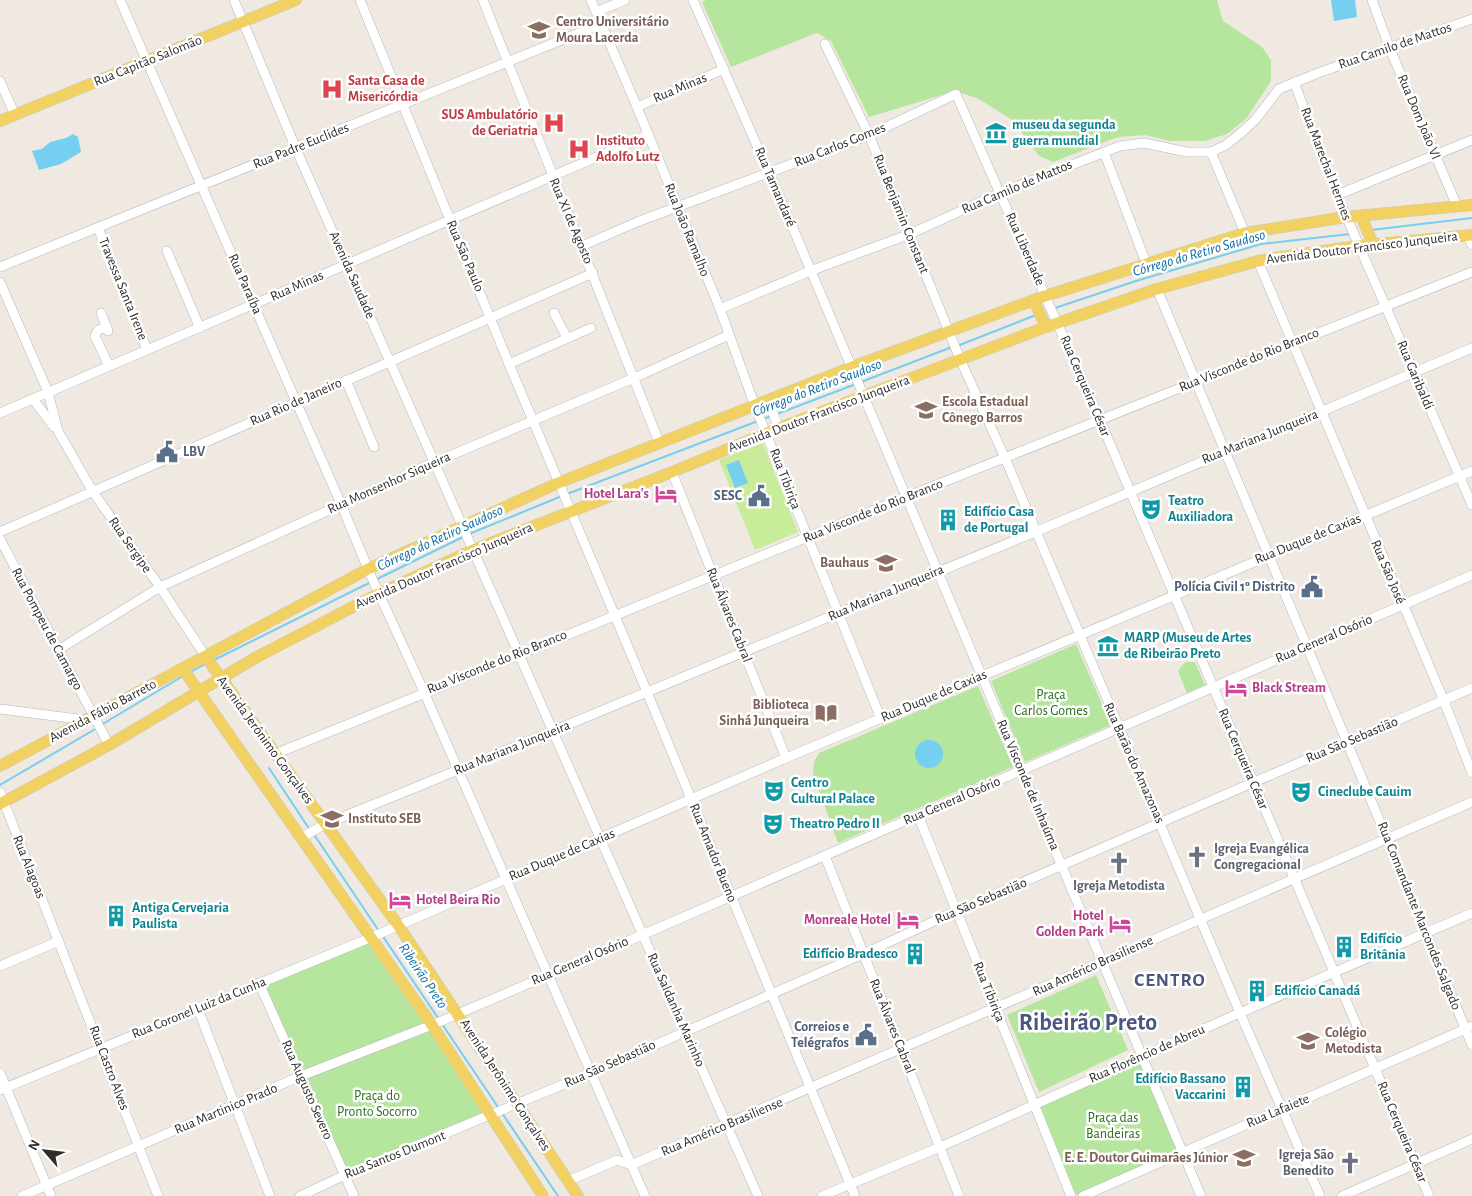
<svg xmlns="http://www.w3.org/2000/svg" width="1472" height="1196" viewBox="0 0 1472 1196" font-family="'Alegreya Sans',sans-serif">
	<rect width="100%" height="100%" fill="#efe9e1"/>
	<!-- green -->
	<g fill="#b6e59e">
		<path d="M 706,0 L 1217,0 L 1223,21 L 1262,47 L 1271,60 L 1271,81 L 1246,119 L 1227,134 L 1205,141 L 1169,141 L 1145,135 L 1118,137 L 1053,162 L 1039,156 L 1012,120 L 979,99 L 955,91 L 869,117 L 831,41 L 817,33 L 731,67 L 702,2 Z"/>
		<path d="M 1076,644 L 1111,725 L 1025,762 L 991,681 Z"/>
		<path d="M 1185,662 L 1195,662 L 1205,685 L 1187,693 L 1178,671 Z"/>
		<path d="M 978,686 L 1013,767 L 838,843 L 813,774 L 814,762 L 819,753 Z"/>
		<path d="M 370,941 L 427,1023 L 303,1072 L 264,984 Z"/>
		<path d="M 1096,975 L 1128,1050 L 1039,1092 L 1007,1015 Z"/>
		<path d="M 431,1028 L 485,1115 L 347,1171 L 305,1077 Z"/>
		<path d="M 1140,1060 L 1178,1150 L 1077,1195 L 1073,1191 L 1040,1105 Z"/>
	</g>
	<!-- pitch -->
	<path fill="#c9ec9a" d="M 760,444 L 764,445 L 798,532 L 755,550 L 719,460 Z"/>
	<!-- water -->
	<g fill="#75cff0">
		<path d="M 1331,0 L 1355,0 L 1357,17 L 1334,21 Z"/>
		<path d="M 73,134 L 78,137 L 81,152 L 61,164 L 39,170 L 32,151 L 42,149 L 50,142 L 66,138 Z"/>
		<path d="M 739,460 L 748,483 L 735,488 L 726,465 Z"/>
		<circle cx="929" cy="754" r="14"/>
	</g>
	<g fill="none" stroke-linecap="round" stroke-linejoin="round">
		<!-- stream -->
		<g stroke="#75cff0" stroke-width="2">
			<path d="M 1371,230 L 1472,218"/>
			<path d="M 1055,308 L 1136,281 L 1261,244 L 1350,234"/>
			<path d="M 957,346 L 1036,315"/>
			<path d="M 861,382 L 952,347"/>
			<path d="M 777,414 L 856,384"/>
			<path d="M 763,419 L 772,416"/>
			<path d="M 567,494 L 758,421"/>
			<path d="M 469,534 L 562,496"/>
			<path d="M 375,580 L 463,537"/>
			<path d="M 214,660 L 371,582"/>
			<path d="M 189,673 L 205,664"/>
			<path d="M 101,725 L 183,676"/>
			<path d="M 269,768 L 310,830"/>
			<path d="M 0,785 L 97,728"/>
			<path d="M 313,833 L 379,931"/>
			<path d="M 382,935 L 438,1018"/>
			<path d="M 442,1024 L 498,1107"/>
			<path d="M 502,1113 L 558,1196"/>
		</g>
		<!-- minor casing -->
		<g stroke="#b4b7c1" stroke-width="10">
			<g id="minor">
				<path d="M 120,0 L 341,504 L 371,576 L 424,692 L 645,1196"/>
				<path d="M 234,0 L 296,149 L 758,1196"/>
				<path d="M 360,0 L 509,364 L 647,692 L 855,1196"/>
				<path d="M 483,0 C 541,148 601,294 659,442"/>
				<path d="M 591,0 L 637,107 L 720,309 L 755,406 L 881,719"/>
				<path d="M 693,0 L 787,214 L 1201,1196"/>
				<path d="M 1372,0 L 1390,49 L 1457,206"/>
				<path d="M 596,12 L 625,0"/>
				<path d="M 825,44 L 869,135 L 960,359 L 1005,458 L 1240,1013 L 1320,1196"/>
				<path d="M 0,81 L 15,115"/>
				<path d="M 1294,82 L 1337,195 L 1472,505"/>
				<path d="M 637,107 L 724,69"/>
				<path d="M 1104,152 L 1146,263"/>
				<path d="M 1211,152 L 1245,233"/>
				<path d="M 1337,195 L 1472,140"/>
				<path d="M 98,228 L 147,350"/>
				<path d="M 1467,235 L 1472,245"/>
				<path d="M 582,246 L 637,222 L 869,135 L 956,94 L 1100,420 L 1429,1196"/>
				<path d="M 167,251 L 200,328"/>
				<path d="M 1258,261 L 1444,701 L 1472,773"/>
				<path d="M 0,267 L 601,24"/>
				<path d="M 0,282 L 48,392 L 58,431 L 93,492 L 160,587 L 206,657"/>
				<path d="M 1157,289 L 1347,742 L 1472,1045"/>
				<path d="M 720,309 L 810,271 L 910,234 L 1000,193 L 1120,146 L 1144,143 L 1187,152 L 1211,152 L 1226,145 L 1242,132 L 1255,120 L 1279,89 L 1318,73 L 1472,19"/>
				<path d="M 101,313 L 108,331"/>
				<path d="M 554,313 L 567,338"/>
				<path d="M 107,327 L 98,330 L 95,336 L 109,366"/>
				<path d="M 509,364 L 591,328"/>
				<path d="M 346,380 L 374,447"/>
				<path d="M 33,399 L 54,427"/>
				<path d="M 768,400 L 779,428"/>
				<path d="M 0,413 L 648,135"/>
				<path d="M 672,472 L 786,758"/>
				<path d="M 0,532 L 593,273"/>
				<path d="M 0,539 L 109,745"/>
				<path d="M 58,650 L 160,587 L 435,462 L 634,378 L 729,335"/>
				<path d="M 0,709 L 86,720"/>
				<path d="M 275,754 L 906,497 L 1472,272"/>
				<path d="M 0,792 L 158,1196"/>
				<path d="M 918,815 L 1071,1196"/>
				<path d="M 301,838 L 325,824 L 402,793 L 1035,532 L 1472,348"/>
				<path d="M 825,856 L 959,1196"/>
				<path d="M 0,966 L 59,941"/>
				<path d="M 259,983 L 354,1196"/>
				<path d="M 198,1009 L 270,1196"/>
				<path d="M 0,1073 L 51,1196"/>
				<path d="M 0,1090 L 372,937 L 786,758 L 1472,471"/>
				<path d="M 631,1165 L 1472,802"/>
				<path d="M 568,1181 L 617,1160 L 631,1165"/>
				<path d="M 22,1196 L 301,1076 L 432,1025 L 642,935 L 1472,575"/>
				<path d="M 300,1196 L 345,1175 L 591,1073 L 863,954 L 956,911 L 1472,688"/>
				<path d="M 822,1196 L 940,1147 L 1235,1015 L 1472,913"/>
				<path d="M 1083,1196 L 1472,1026"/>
				<path d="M 1342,1196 L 1472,1139"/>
			</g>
		</g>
		<!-- major casing -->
		<g stroke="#c9c9c9" stroke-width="12">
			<g id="major">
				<path d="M 0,121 L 296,0"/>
				<path d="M 1361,216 L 1373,244"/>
				<path d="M 1034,301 L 1046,327"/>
				<path d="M 206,657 L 398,925 L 578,1196"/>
				<path d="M 183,669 L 432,1025 L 543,1196"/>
				<path d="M 0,766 L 368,569 L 558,483 L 852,367 L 1045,296 L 1245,233 L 1346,217 L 1472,205"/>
				<path d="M 0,804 L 109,745 L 255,658 L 374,596 L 473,550 L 672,472 L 779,428 L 1046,327 L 1157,289 L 1258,261 L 1275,258 L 1358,246 L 1472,235"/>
			</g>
		</g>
		<!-- minor -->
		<use href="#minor" stroke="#fff" stroke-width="9"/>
		<!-- major -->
		<use href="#major" stroke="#f2d163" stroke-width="11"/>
	</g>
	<!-- icons -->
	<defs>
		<g id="university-bare" transform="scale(1.725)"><path d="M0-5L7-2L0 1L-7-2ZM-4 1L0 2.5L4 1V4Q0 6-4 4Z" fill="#8d6e63" stroke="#fff" stroke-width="2.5" paint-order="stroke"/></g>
		<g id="hospital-bare" transform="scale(1.725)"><path d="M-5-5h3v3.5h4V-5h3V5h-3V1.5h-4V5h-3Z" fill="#e0444e" stroke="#fff" stroke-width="2.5" paint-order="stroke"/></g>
		<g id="museum-bare" transform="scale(1.725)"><path d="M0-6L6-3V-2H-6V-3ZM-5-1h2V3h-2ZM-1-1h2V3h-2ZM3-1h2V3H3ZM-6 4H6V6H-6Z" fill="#0f9aa8" stroke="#fff" stroke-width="2.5" paint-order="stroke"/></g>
		<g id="school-bare" transform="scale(1.725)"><path d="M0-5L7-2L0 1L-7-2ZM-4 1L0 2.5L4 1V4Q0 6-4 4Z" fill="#8d6e63" stroke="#fff" stroke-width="2.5" paint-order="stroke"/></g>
		<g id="civic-bare" transform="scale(1.725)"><path d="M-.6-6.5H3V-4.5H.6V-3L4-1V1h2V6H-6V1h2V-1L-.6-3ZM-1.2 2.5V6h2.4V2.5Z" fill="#5c6f8a" stroke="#fff" stroke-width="2.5" paint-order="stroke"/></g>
		<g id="hotel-bare" transform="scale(1.725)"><path d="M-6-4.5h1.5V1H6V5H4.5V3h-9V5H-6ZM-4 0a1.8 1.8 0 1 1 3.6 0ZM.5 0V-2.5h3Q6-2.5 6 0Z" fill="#d1479c" stroke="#fff" stroke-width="2.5" paint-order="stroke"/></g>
		<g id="theatre-bare" transform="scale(1.725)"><path d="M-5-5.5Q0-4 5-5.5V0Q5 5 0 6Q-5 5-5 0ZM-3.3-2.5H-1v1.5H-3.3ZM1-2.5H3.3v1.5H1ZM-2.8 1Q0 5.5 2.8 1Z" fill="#0f9aa8" stroke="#fff" stroke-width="2.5" paint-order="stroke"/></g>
		<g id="building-bare" transform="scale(1.725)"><path d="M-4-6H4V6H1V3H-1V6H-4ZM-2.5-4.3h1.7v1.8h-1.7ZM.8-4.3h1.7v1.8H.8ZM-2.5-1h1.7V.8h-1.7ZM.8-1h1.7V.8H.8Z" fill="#0f9aa8" stroke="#fff" stroke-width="2.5" paint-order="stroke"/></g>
		<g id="library-bare" transform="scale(1.725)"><path d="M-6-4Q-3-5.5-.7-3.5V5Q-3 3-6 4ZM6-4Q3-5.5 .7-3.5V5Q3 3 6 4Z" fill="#8d6e63" stroke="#fff" stroke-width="2.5" paint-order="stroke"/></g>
		<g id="church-bare" transform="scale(1.725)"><path d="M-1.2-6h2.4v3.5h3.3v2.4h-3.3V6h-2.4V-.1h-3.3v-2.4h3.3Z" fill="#6b7280" stroke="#fff" stroke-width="2.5" paint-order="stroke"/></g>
	</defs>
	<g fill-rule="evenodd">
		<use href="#university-bare" x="539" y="30"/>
		<use href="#hospital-bare" x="332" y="89"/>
		<use href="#hospital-bare" x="554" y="123"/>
		<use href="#museum-bare" x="996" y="133"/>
		<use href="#hospital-bare" x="579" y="149"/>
		<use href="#school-bare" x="926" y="410"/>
		<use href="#civic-bare" x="167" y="452"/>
		<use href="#hotel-bare" x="666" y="494"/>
		<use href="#civic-bare" x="759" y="496"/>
		<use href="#theatre-bare" x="1151" y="509"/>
		<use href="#building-bare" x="948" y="520"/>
		<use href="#school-bare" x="886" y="563"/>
		<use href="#civic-bare" x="1312" y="587"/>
		<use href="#museum-bare" x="1108" y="646"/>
		<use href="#hotel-bare" x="1236" y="688"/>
		<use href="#library-bare" x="826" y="713"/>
		<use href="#theatre-bare" x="774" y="791"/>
		<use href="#theatre-bare" x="1301" y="792"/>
		<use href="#university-bare" x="332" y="819"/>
		<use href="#theatre-bare" x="773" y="824"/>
		<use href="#church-bare" x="1197" y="857"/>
		<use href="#church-bare" x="1119" y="863"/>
		<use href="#hotel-bare" x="400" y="900"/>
		<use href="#building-bare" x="116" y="916"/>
		<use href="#hotel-bare" x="908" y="920"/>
		<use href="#hotel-bare" x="1120" y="924"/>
		<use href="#building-bare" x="1344" y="947"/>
		<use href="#building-bare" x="915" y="954"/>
		<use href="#building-bare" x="1257" y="991"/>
		<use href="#civic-bare" x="866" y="1035"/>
		<use href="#school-bare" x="1308" y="1041"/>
		<use href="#building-bare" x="1243" y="1087"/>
		<use href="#school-bare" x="1244" y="1158"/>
		<use href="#church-bare" x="1350" y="1163"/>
	</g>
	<g text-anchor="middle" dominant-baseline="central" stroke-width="5" stroke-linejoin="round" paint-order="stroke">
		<!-- education labels -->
		<g font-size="14" font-weight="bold" fill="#785e54" stroke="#fff" text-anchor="start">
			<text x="556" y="22">Centro Universitário<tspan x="556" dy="16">Moura Lacerda</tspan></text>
			<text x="942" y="402">Escola Estadual<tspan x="942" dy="16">Cônego Barros</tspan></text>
			<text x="869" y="563" text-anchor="end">Bauhaus</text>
			<text x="809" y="705" text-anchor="end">Biblioteca<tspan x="809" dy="16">Sinhá Junqueira</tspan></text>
			<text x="348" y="819">Instituto SEB</text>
			<text x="1325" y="1033">Colégio<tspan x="1325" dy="16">Metodista</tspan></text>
			<text x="1228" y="1158" text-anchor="end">E. E. Doutor Guimarães Júnior</text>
		</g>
		<!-- street labels -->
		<g font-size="14" fill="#2e2e2e" stroke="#fff">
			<text transform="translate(1395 46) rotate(-19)">Rua Camilo de Mattos</text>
			<text transform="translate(148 61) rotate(-22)">Rua Capitão Salomão</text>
			<text transform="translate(680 88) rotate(-23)">Rua Minas</text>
			<text transform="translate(1419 117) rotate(67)">Rua Dom João VI</text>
			<text transform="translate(840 145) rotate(-22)">Rua Carlos Gomes</text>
			<text transform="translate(301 146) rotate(-22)">Rua Padre Euclides</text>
			<text transform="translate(1326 164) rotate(69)">Rua Marechal Hermes</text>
			<text transform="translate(775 187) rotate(67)">Rua Tamandaré</text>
			<text transform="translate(1017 187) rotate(-23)">Rua Camilo de Mattos</text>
			<text transform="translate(901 214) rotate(68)">Rua Benjamin Constant</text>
			<text transform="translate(571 221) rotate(67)">Rua XI de Agosto</text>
			<text transform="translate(687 230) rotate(68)">Rua João Ramalho</text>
			<text transform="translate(1362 248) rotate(-7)">Avenida Doutor Francisco Junqueira</text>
			<text transform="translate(1025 249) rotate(66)">Rua Liberdade</text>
			<text transform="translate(465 256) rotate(67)">Rua São Paulo</text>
			<text transform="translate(352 275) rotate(66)">Avenida Saudade</text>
			<text transform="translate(245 284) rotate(66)">Rua Paraíba</text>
			<text transform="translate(297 286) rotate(-24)">Rua Minas</text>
			<text transform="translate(123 289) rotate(68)">Travessa Santa Irene</text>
			<text transform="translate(1249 360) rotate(-22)">Rua Visconde do Rio Branco</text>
			<text transform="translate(1415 375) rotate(67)">Rua Garibaldi</text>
			<text transform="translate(1085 386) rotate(67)">Rua Cerqueira César</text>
			<text transform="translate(296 402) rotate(-24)">Rua Rio de Janeiro</text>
			<text transform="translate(819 414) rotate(-21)">Avenida Doutor Francisco Junqueira</text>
			<text transform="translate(1260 437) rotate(-22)">Rua Mariana Junqueira</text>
			<text transform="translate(785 479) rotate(69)">Rua Tibiriça</text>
			<text transform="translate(389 483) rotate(-24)">Rua Monsenhor Siqueira</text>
			<text transform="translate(873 511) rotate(-22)">Rua Visconde do Rio Branco</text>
			<text transform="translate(1308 539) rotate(-22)">Rua Duque de Caxias</text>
			<text transform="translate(130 545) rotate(55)">Rua Sergipe</text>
			<text transform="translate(444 566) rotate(-24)">Avenida Doutor Francisco Junqueira</text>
			<text transform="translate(1388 572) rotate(67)">Rua São José</text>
			<text transform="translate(886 593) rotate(-23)">Rua Mariana Junqueira</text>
			<text transform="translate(729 615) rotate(68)">Rua Álvares Cabral</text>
			<text transform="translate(47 629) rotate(62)">Rua Pompeu de Camargo</text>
			<text transform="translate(1324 639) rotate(-23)">Rua General Osório</text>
			<text transform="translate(497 662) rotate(-22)">Rua Visconde do Rio Branco</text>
			<text transform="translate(934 696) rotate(-23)">Rua Duque de Caxias</text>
			<text transform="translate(103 711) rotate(-28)">Avenida Fábio Barreto</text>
			<text transform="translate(265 740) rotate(54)">Avenida Jerônimo Gonçalves</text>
			<text transform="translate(1352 740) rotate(-23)">Rua São Sebastião</text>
			<text transform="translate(512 748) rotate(-22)">Rua Mariana Junqueira</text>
			<text transform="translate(1243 759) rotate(67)">Rua Cerqueira César</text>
			<text transform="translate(1134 763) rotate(66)">Rua Barão do Amazonas</text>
			<text transform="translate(1028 785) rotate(67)">Rua Visconde de Inhaúma</text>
			<text transform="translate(952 801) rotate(-23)">Rua General Osório</text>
			<text transform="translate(713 853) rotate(68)">Rua Amador Bueno</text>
			<text transform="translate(562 855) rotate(-23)">Rua Duque de Caxias</text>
			<text transform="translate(29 867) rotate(68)">Rua Alagoas</text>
			<text transform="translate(981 901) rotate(-23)">Rua São Sebastião</text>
			<text transform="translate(1419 916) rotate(68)">Rua Comandante Marcondes Salgado</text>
			<text transform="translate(580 961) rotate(-23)">Rua General Osório</text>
			<text transform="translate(1093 966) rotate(-24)">Rua Américo Brasiliense</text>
			<text transform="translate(989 992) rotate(68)">Rua Tibiriça</text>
			<text transform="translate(199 1008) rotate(-22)">Rua Coronel Luiz da Cunha</text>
			<text transform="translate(676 1010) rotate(66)">Rua Saldanha Marinho</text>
			<text transform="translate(892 1026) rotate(68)">Rua Álvares Cabral</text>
			<text transform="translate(1147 1054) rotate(-24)">Rua Florêncio de Abreu</text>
			<text transform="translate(610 1064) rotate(-24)">Rua São Sebastião</text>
			<text transform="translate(109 1068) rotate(69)">Rua Castro Alves</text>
			<text transform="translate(505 1085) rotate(57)">Avenida Jerônimo Gonçalves</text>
			<text transform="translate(307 1090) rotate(66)">Rua Augusto Severo</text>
			<text transform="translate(226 1109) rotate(-23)">Rua Martinico Prado</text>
			<text transform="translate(1278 1111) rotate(-23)">Rua Lafaiete</text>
			<text transform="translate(722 1127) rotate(-23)">Rua Américo Brasiliense</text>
			<text transform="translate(1402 1132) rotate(67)">Rua Cerqueira César</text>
			<text transform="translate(395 1155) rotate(-22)">Rua Santos Dumont</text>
		</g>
		<!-- health labels -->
		<g font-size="14" font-weight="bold" fill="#be3a42" stroke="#fff" text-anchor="start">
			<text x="348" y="81">Santa Casa de<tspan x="348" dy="16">Misericórdia</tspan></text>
			<text x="538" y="115" text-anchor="end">SUS Ambulatório<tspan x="538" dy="16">de Geriatria</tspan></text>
			<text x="596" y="141">Instituto<tspan x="596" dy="16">Adolfo Lutz</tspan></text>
		</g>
		<!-- culture labels -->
		<g font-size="14" font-weight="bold" fill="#0d838f" stroke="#fff" text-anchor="start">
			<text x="1012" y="125">museu da segunda<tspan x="1012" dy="16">guerra mundial</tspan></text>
			<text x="1168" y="501">Teatro<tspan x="1168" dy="16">Auxiliadora</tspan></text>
			<text x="964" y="512">Edifício Casa<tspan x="964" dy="16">de Portugal</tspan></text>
			<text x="1124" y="638">MARP (Museu de Artes<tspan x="1124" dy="16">de Ribeirão Preto</tspan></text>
			<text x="791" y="783">Centro<tspan x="791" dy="16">Cultural Palace</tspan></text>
			<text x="1318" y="792">Cineclube Cauim</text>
			<text x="790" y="824">Theatro Pedro II</text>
			<text x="132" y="908">Antiga Cervejaria<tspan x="132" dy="16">Paulista</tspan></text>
			<text x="1360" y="939">Edifício<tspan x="1360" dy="16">Britânia</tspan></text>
			<text x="898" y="954" text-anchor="end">Edifício Bradesco</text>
			<text x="1274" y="991">Edifício Canadá</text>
			<text x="1226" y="1079" text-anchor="end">Edifício Bassano<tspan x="1226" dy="16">Vaccarini</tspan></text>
		</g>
		<!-- service labels -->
		<g font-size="14" font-weight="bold" fill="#4e5e75" stroke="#fff" text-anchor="end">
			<text x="183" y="452" text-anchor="start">LBV</text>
			<text x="742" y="496">SESC</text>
			<text x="1295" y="587">Polícia Civil 1º Distrito</text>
			<text x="849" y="1027">Correios e<tspan x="849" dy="16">Telégrafos</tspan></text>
		</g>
		<!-- hotel labels -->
		<g font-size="14" font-weight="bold" fill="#b23c85" stroke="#fff" text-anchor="end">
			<text x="649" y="494">Hotel Lara's</text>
			<text x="1252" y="688" text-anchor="start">Black Stream</text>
			<text x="416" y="900" text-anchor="start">Hotel Beira Rio</text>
			<text x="1104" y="916">Hotel<tspan x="1104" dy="16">Golden Park</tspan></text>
			<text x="891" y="920">Monreale Hotel</text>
		</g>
		<!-- park labels -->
		<g font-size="14" fill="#2c6e1b" stroke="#fff">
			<text x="1051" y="695">Praça<tspan x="1051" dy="16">Carlos Gomes</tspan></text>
			<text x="377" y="1096">Praça do<tspan x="377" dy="16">Pronto Socorro</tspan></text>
			<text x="1113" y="1118">Praça das<tspan x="1113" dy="16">Bandeiras</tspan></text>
		</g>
		<!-- worship labels -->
		<g font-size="14" font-weight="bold" fill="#5b616d" stroke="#fff" text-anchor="start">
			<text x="1214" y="849">Igreja Evangélica<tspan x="1214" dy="16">Congregacional</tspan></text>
			<text x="1119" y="886" text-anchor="middle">Igreja Metodista</text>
			<text x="1334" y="1155" text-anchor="end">Igreja São<tspan x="1334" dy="16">Benedito</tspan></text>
		</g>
		<!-- water labels -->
		<g font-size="15" font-style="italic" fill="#0d6fa3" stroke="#fff">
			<text transform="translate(1199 253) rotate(-16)">Córrego do Retiro Saudoso</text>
			<text transform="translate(817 388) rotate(-21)">Córrego do Retiro Saudoso</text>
			<text transform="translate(440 538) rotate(-25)">Córrego do Retiro Saudoso</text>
			<text transform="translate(423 976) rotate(56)">Ribeirão Preto</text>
		</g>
		<!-- district labels -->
		<g font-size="19" font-weight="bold" letter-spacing="1" fill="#4d5680" stroke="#fff">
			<text x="1170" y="980">CENTRO</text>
		</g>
		<!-- town labels -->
		<g font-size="24" font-weight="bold" fill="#4d5680" stroke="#fff">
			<text x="1088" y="1023">Ribeirão Preto</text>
		</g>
	</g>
	<!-- north arrow -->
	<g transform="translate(45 1151) rotate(298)" stroke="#ffffff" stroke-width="4" paint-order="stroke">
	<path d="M0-4L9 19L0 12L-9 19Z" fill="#2e2e2e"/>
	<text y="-8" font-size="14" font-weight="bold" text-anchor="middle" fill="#2e2e2e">N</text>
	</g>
</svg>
